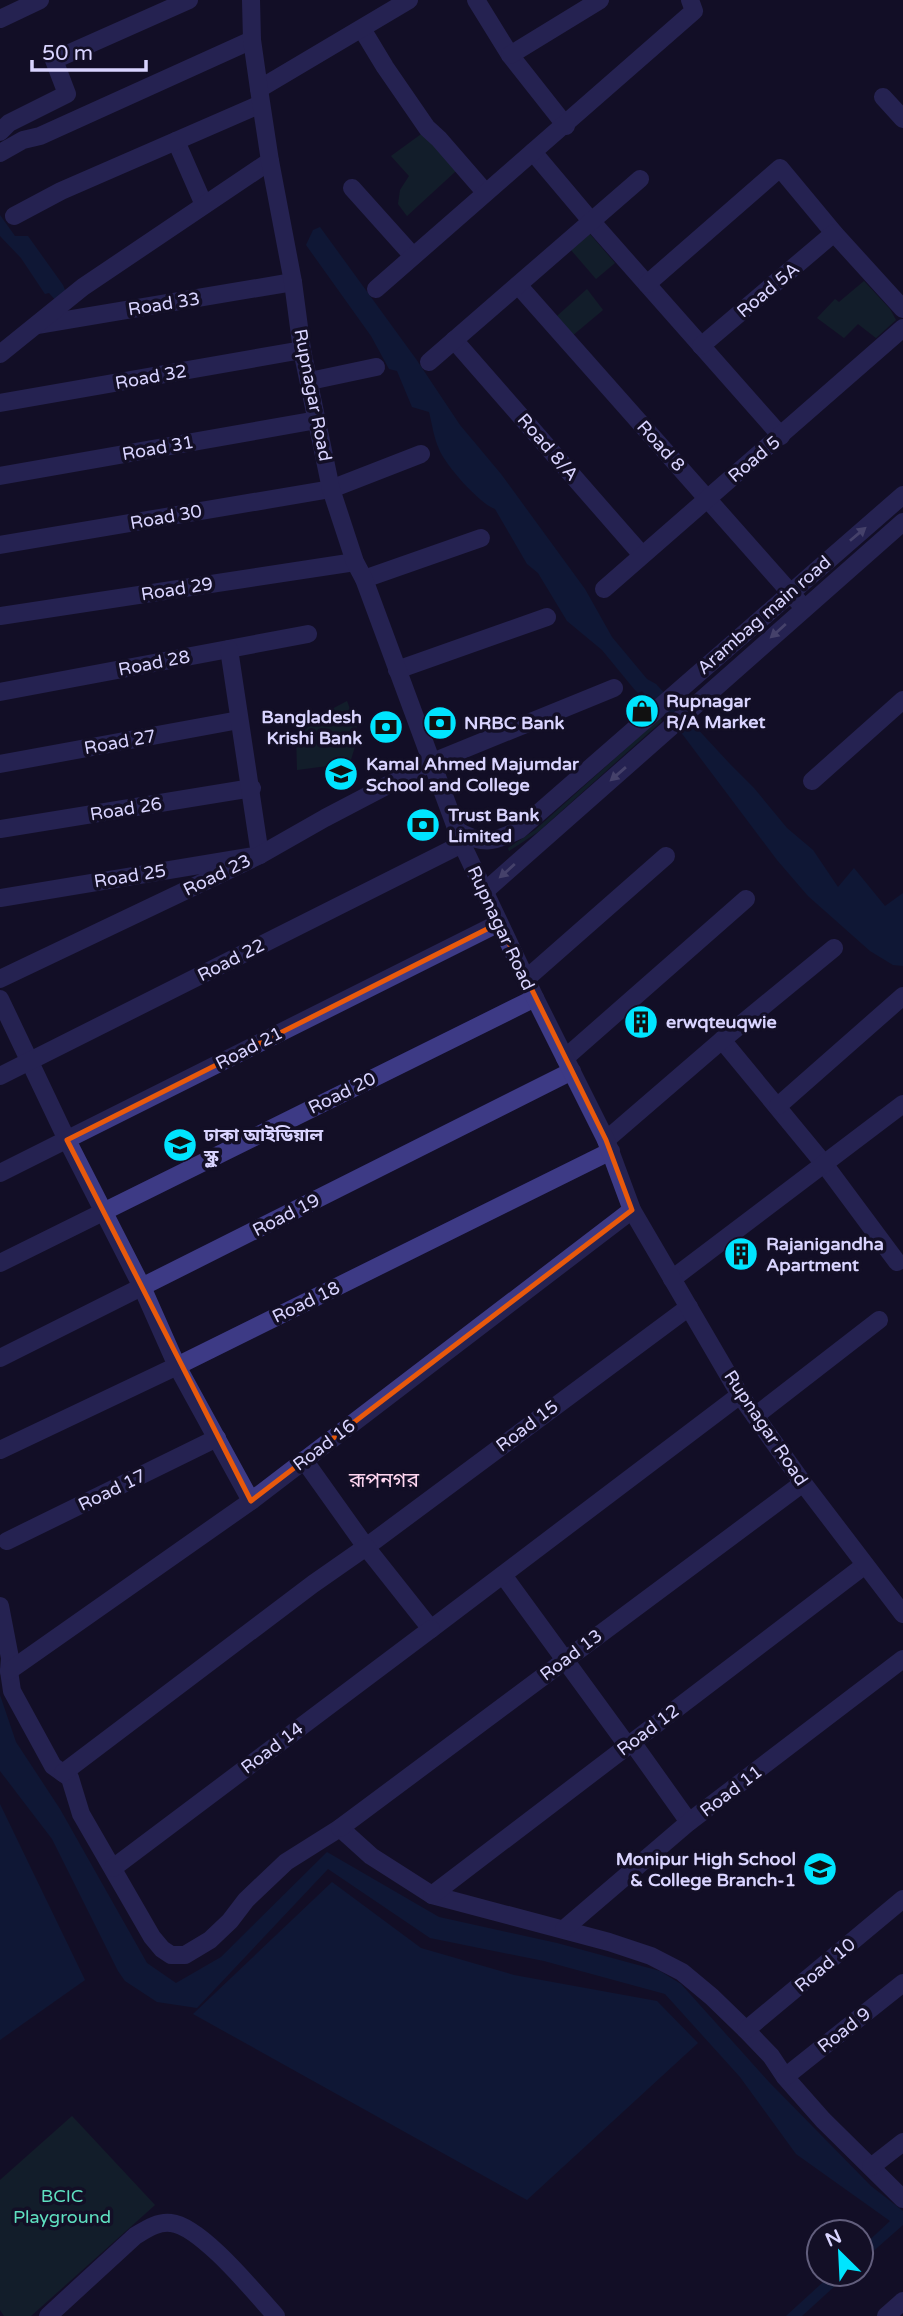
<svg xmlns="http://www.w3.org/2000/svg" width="903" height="2316" viewBox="0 0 903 2316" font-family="'Varela Round','Noto Sans Bengali',sans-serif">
	<rect width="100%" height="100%" fill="#130f26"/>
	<!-- green -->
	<g fill="#12302f">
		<path d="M 424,132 L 456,171 L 407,216 L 398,204 L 400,190 L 409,176 L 391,156 Z"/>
		<path d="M 590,234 L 615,263 L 596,279 L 571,250 Z"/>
		<path d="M 864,281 L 890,309 L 896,320 L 876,338 L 858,324 L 844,338 L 817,318 L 835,299 L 839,302 Z"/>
		<path d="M 587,289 L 603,310 L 572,336 L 557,316 Z"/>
		<path d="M 347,701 L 359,733 L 350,763 L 297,770 L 296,728 Z"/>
		<path d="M 660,718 L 662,721 L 538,832 L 509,851 L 508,848 L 535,830 Z"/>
		<path d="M 72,2116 L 155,2205 L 31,2316 L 4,2316 L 0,2310 L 0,2180 Z"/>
	</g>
	<!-- water -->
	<g fill="#0c2248">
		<path d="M 0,215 L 15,236 L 28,236 L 63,285 L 67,295 L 58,303 L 49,293 L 45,294 L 21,258 L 0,236 Z"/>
		<path d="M 320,227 L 416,359 L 460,425 L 501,474 L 585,589 L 612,637 L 647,679 L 656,684 L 730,764 L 754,788 L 787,828 L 813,850 L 838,887 L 854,868 L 885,906 L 903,893 L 903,966 L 893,965 L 870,951 L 808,896 L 777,860 L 683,735 L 642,691 L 638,693 L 634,689 L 602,650 L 567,621 L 538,573 L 527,564 L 495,509 C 479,503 446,466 439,449 C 434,438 432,424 429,412 L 412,407 L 397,371 L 389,369 L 371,336 L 306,245 L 313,230 Z"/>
		<path d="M 0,1695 L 16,1742 L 60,1809 L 147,1963 L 176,1983 L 221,1957 L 327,1852 L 439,1917 L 557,1943 L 660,1971 L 681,1984 L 769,2082 L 871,2186 L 903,2211 L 903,2225 L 861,2262 L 861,2248 L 890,2221 L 796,2154 L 740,2077 L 665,1994 L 544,1961 L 430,1938 L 328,1869 L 197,2008 L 157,2002 L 125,1981 L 118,1971 L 52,1839 L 0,1771 Z"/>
		<path d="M 0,1804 L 85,1980 L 0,2040 Z"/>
		<path d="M 332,1882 L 421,1948 L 514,1975 L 657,2001 L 698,2043 L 527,2200 L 193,2014 Z"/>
		<path d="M 832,2274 L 848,2274 L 802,2316 L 786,2316 Z"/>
	</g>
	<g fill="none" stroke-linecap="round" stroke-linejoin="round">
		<!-- minor -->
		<g stroke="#3d3a85" stroke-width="18">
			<path d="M 476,0 L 510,55 L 566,126"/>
			<path d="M 0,19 L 40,0"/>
			<path d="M 362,29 L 385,67 L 427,128 L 439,139 L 485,192"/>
			<path d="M 510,55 L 600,0"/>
			<path d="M 259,89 L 409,0"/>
			<path d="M 883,97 L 903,119"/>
			<path d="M 0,132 L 9,123 L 67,94 L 54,60 L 189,0"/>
			<path d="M 176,141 L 204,205"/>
			<path d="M 533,152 L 592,222 L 781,436"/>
			<path d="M 0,153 L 23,140 L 40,136 L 252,40"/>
			<path d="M 352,188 L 413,256"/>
			<path d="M 14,216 L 61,191 L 261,104"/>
			<path d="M 647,284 L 780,168 L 834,233 L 903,309"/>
			<path d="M 518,285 L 804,608"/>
			<path d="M 376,289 L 694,11 L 690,0"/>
			<path d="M 37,325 L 293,282"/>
			<path d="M 454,340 L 642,555"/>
			<path d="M 701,346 L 834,233"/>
			<path d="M 0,354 L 83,287 L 270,161"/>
			<path d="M 429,362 L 640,179"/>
			<path d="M 310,381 L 376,367"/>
			<path d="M 0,403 L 302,350"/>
			<path d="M 0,476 L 317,420"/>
			<path d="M 0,545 L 331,489 L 421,454"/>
			<path d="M 364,579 L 481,538"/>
			<path d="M 604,589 L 903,328"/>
			<path d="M 0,616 L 355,562"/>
			<path d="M 397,670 L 547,617"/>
			<path d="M 0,692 L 308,634"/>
			<path d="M 0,764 L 239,720"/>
			<path d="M 812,781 L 903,700"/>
			<path d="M 0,829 L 252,788"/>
			<path d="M 0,898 L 260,855 L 229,649"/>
			<path d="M 0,979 L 260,855 L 325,818 L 430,763 L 614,688"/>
			<path d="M 526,979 L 666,856"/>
			<path d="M 0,999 L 67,1140 L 142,1287 L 177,1366 L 251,1501"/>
			<path d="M 722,1040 L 825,1165 L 897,1262"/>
			<path d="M 565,1058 L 746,899"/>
			<path d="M 0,1076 L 462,844"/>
			<path d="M 778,1106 L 903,996"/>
			<path d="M 606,1140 L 722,1040 L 834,948"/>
			<path d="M 0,1173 L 499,923"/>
			<path d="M 0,1263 L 535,998"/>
			<path d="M 672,1279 L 903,1104"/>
			<path d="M 0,1358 L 572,1071"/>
			<path d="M 755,1416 L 879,1320"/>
			<path d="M 0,1450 L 177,1366 L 611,1151"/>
			<path d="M 304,1460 L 366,1547 L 689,1307"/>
			<path d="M 7,1541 L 217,1438"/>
			<path d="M 503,1575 L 627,1745"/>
			<path d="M 0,1606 L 10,1658 L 9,1671 L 12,1691 L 53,1766 L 70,1778 L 81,1814 L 152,1937 L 162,1949 L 171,1955 L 185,1955 L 210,1940 L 230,1921 L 246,1900 L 286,1862 L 340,1828 L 371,1856 L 432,1895 L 609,1942 L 651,1956 L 682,1972 L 712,1997 L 746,2030 L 771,2056 L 785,2077 L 823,2120 L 903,2199"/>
			<path d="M 9,1671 L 251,1501 L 632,1210"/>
			<path d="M 632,1742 L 689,1822"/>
			<path d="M 63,1773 L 313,1584 L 366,1547 L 431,1629 L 740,1395"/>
			<path d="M 340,1828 L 803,1483"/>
			<path d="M 113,1868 L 431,1629"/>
			<path d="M 432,1895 L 865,1565"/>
			<path d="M 564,1929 L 689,1822 L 903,1659"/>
			<path d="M 746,2030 L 903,1899"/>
			<path d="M 785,2077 L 903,1983"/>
			<path d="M 871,2167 L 903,2142"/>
			<path d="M 48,2316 L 135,2236 C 145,2230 158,2221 171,2223 C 201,2226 255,2293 276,2316"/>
			<path d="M 886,2316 L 903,2301"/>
		</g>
		<!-- tertiary -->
		<g stroke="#3d3a85" stroke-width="18">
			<path d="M 251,0 L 252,40 L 259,89 L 270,161 L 293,282 L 302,350 L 331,489 L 355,562 L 364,579 L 462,844 L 535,998 L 606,1140 L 632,1210 L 740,1395 L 803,1483 L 903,1614"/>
			<path d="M 456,830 C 482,845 492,843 519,830 L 903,495"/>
			<path d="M 484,892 L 903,522"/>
		</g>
	</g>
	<!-- one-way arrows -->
	<defs><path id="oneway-solid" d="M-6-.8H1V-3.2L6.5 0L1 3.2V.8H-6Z" transform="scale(1.75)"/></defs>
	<g fill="#837fbc">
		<use href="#oneway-solid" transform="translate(858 534) rotate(-40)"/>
		<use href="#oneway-solid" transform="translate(778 631) rotate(138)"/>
		<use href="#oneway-solid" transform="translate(618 774) rotate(139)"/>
		<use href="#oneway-solid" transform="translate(507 871) rotate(138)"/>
	</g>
	<!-- marked area -->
	<path d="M0 0H903V2316H0ZM 499,923 L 606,1140 L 632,1210 L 251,1501 L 67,1140 Z" fill="#130f26" fill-opacity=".55" fill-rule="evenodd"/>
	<path fill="none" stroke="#e8590c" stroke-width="5" stroke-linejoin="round" d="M 499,923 L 606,1140 L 632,1210 L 251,1501 L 67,1140 Z"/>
	<!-- icons -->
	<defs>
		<g id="shop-disc" transform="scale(1.75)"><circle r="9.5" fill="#00e5ff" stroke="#130f26"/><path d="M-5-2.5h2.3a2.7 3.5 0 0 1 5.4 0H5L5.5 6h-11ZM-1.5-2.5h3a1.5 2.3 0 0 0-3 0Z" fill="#111"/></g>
		<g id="bank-disc" transform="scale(1.75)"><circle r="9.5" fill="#00e5ff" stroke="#130f26"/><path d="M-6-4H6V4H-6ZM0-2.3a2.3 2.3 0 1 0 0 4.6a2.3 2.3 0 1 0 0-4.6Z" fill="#111"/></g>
		<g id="school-disc" transform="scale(1.75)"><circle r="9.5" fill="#00e5ff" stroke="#130f26"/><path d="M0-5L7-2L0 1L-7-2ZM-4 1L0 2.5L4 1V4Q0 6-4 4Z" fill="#111"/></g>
		<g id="building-disc" transform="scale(1.75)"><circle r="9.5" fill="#00e5ff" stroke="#130f26"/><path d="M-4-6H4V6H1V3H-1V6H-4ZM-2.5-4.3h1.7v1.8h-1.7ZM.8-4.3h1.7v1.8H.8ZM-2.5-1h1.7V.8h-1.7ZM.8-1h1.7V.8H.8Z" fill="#111"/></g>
	</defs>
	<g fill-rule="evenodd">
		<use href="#shop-disc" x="642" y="711"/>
		<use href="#bank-disc" x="440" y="723"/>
		<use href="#bank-disc" x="386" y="727"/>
		<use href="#school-disc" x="341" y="774"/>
		<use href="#bank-disc" x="423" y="825"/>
		<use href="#building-disc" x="641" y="1022"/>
		<use href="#school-disc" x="180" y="1145"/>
		<use href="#building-disc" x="741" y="1254"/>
		<use href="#school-disc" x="820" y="1869"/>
	</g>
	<g text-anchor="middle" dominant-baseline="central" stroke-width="7" stroke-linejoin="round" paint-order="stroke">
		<!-- street labels -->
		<g font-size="18" fill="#d9d4ff" stroke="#130f26">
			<text transform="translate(768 290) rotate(-40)">Road 5A</text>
			<text transform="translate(164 304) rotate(-9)">Road 33</text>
			<text transform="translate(151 377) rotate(-10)">Road 32</text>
			<text transform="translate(313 395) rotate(79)">Rupnagar Road</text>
			<text transform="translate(661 446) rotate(48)">Road 8</text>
			<text transform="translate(548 447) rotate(49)">Road 8/A</text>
			<text transform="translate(158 448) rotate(-10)">Road 31</text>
			<text transform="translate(754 459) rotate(-40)">Road 5</text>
			<text transform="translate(166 517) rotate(-10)">Road 30</text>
			<text transform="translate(177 589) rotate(-9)">Road 29</text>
			<text transform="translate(764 615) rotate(-41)">Arambag main road</text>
			<text transform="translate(154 663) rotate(-11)">Road 28</text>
			<text transform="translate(120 742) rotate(-10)">Road 27</text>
			<text transform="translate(126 809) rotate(-9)">Road 26</text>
			<text transform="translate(217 875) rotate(-26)">Road 23</text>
			<text transform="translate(130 876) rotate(-9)">Road 25</text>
			<text transform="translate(501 928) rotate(65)">Rupnagar Road</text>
			<text transform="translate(231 960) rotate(-27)">Road 22</text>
			<text transform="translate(249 1048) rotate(-27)">Road 21</text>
			<text transform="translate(342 1093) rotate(-26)">Road 20</text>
			<text transform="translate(286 1215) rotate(-27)">Road 19</text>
			<text transform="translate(306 1302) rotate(-26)">Road 18</text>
			<text transform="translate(527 1426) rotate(-37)">Road 15</text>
			<text transform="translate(766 1428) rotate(56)">Rupnagar Road</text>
			<text transform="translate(324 1445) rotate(-37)">Road 16</text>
			<text transform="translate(112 1490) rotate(-26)">Road 17</text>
			<text transform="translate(571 1655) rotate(-37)">Road 13</text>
			<text transform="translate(648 1730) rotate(-37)">Road 12</text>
			<text transform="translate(272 1748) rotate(-37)">Road 14</text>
			<text transform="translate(731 1791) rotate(-37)">Road 11</text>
			<text transform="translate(825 1965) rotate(-40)">Road 10</text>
			<text transform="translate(844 2030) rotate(-38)">Road 9</text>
		</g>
		<!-- poi labels -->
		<g font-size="18" font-weight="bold" fill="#d9d4ff" stroke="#130f26" text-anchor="start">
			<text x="666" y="701">Rupnagar<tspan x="666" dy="21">R/A Market</tspan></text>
			<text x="362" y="717" text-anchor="end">Bangladesh<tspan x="362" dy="21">Krishi Bank</tspan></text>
			<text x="464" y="723">NRBC Bank</text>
			<text x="366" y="764">Kamal Ahmed Majumdar<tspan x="366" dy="21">School and College</tspan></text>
			<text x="448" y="815">Trust Bank<tspan x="448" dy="21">Limited</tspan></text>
			<text x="666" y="1022">erwqteuqwie</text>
			<text x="204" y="1135">ঢাকা আইডিয়াল<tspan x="204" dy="21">স্কুল</tspan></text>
			<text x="766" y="1244">Rajanigandha<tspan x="766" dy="21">Apartment</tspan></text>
			<text x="796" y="1859" text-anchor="end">Monipur High School<tspan x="796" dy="21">&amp; College Branch-1</tspan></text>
		</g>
		<!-- park labels -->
		<g font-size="18" fill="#5fe0c0" stroke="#130f26">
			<text x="62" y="2196">BCIC<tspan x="62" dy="21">Playground</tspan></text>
		</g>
		<!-- quarter labels -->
		<g font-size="21" fill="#ffd6f0" stroke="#130f26">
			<text x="384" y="1480">রূপনগর</text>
		</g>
	</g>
	<!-- north arrow -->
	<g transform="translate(840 2253) rotate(336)"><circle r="33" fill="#130f26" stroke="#625e7d" stroke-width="2"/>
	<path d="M0-5L12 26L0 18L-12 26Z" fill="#00e5ff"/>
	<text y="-10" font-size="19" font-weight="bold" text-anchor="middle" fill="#d9d4ff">N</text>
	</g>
	<!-- scale -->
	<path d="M32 60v10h114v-10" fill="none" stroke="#d9d4ff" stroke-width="3.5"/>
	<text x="42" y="60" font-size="21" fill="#d9d4ff" stroke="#130f26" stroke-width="5" paint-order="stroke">50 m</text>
</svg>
